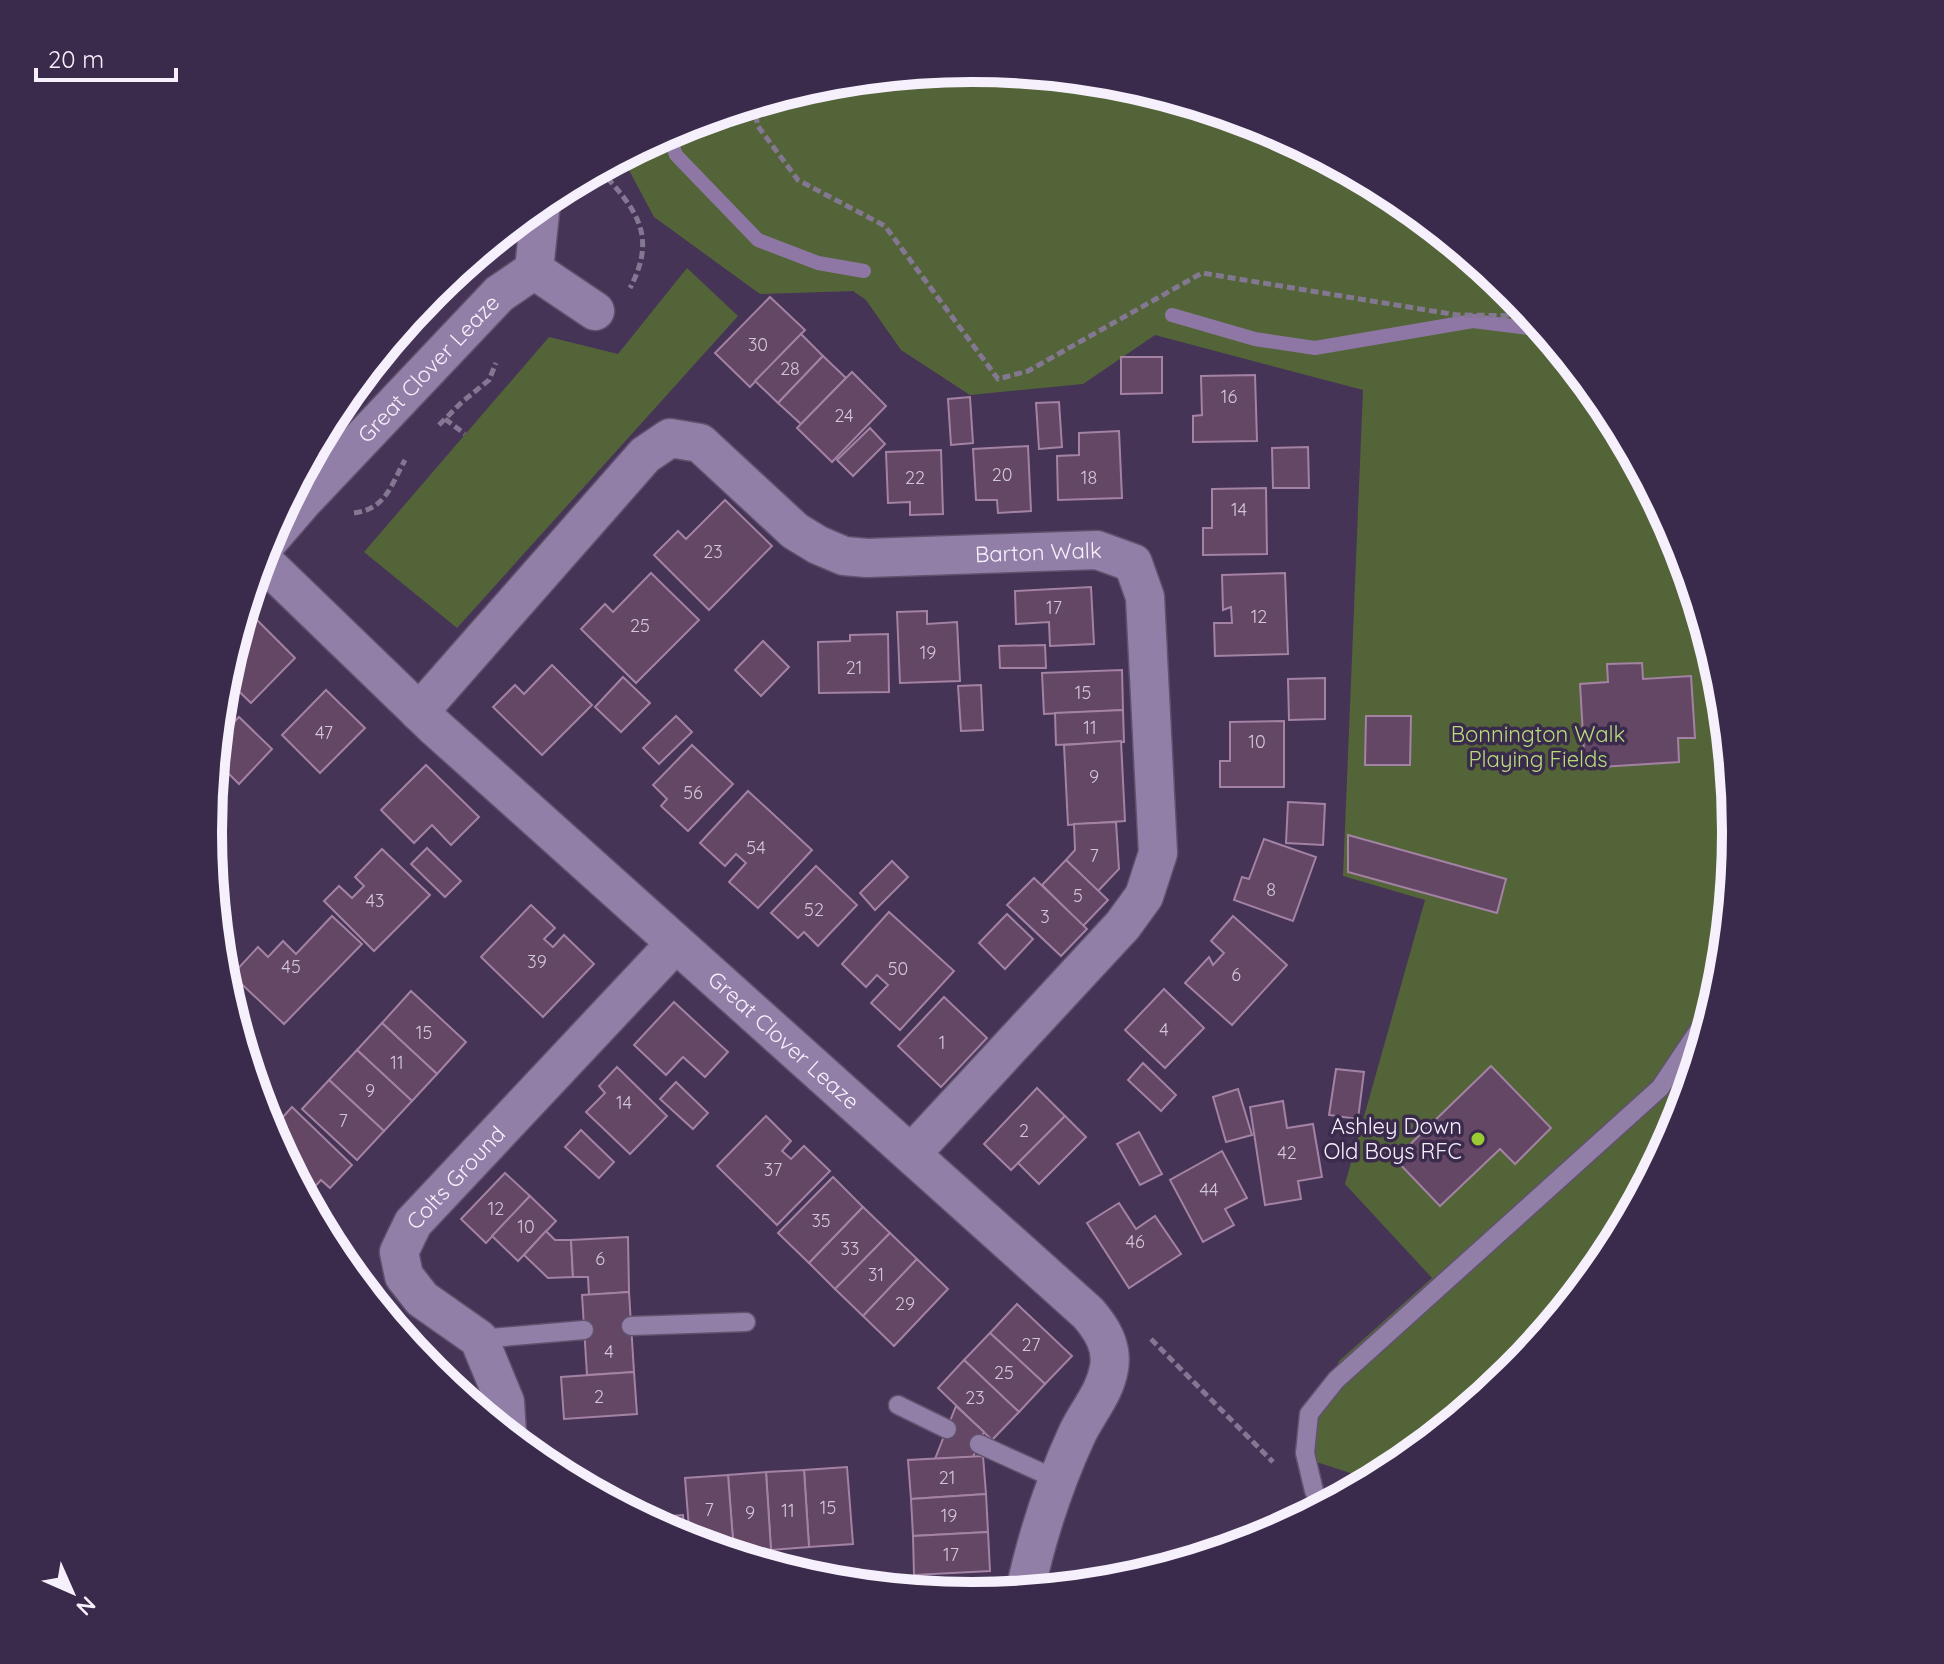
<svg xmlns="http://www.w3.org/2000/svg" width="1944" height="1664" viewBox="0 0 1944 1664" font-family="Quicksand,sans-serif">
	<rect width="100%" height="100%" fill="#453456"/>
	<!-- green -->
	<g fill="#546439">
		<path d="M 972,68 L 1122,83 L 1265,126 L 1397,197 L 1513,292 L 1607,408 L 1678,540 L 1721,683 L 1736,832 L 1721,981 L 1678,1125 L 1607,1257 L 1512,1373 L 1396,1467 L 1372,1480 L 1301,1457 L 1339,1361 L 1432,1278 L 1345,1184 L 1425,900 L 1343,876 L 1363,390 L 1155,335 L 1083,384 L 970,395 L 901,350 L 866,300 L 853,291 L 760,294 L 654,217 L 622,157 L 680,126 L 823,83 Z"/>
		<path d="M 687,268 L 738,316 L 457,628 L 364,552 L 549,337 L 618,354 Z"/>
	</g>
	<g fill="none" stroke-linecap="round" stroke-linejoin="round">
		<!-- stream -->
		<g stroke="#8e77a4" stroke-width="14">
			<path d="M 668,132 L 676,155 L 758,240 L 818,263 L 864,271"/>
			<path d="M 1172,315 L 1255,339 L 1315,348 L 1473,321 L 1544,330"/>
		</g>
	</g>
	<!-- building -->
	<g fill="#644665" stroke="#a382a3" stroke-width="2">
		<path d="M 770,297 L 805,330 L 750,387 L 715,353 Z"/>
		<path d="M 801,334 L 823,356 L 778,403 L 755,381 Z"/>
		<path d="M 823,356 L 846,378 L 801,424 L 778,403 Z"/>
		<path d="M 1121,357 L 1162,357 L 1162,393 L 1121,394 Z"/>
		<path d="M 852,372 L 886,406 L 832,462 L 797,428 Z"/>
		<path d="M 1255,375 L 1257,441 L 1193,442 L 1193,416 L 1202,415 L 1201,376 Z"/>
		<path d="M 970,397 L 973,443 L 951,445 L 948,399 Z"/>
		<path d="M 1059,402 L 1062,447 L 1039,449 L 1036,403 Z"/>
		<path d="M 870,428 L 885,444 L 853,476 L 837,460 Z"/>
		<path d="M 1119,431 L 1122,498 L 1058,500 L 1057,456 L 1079,455 L 1079,433 Z"/>
		<path d="M 1028,446 L 1031,511 L 998,513 L 997,500 L 976,500 L 973,449 Z"/>
		<path d="M 1308,447 L 1309,488 L 1273,488 L 1272,448 Z"/>
		<path d="M 941,450 L 943,514 L 910,515 L 910,502 L 888,503 L 886,452 Z"/>
		<path d="M 1266,488 L 1267,554 L 1203,555 L 1203,528 L 1212,528 L 1212,489 Z"/>
		<path d="M 725,500 L 772,546 L 709,610 L 654,555 L 678,531 L 686,539 Z"/>
		<path d="M 651,573 L 699,620 L 636,683 L 581,629 L 605,604 L 613,612 Z"/>
		<path d="M 1285,573 L 1288,654 L 1215,656 L 1214,623 L 1232,623 L 1231,607 L 1223,610 L 1222,575 Z"/>
		<path d="M 1091,587 L 1094,644 L 1050,646 L 1049,622 L 1016,624 L 1015,591 Z"/>
		<path d="M 927,611 L 927,624 L 957,622 L 960,681 L 900,683 L 897,612 Z"/>
		<path d="M 257,620 L 295,658 L 251,703 L 224,677 L 235,642 Z"/>
		<path d="M 888,634 L 889,692 L 819,693 L 818,642 L 850,641 L 850,635 Z"/>
		<path d="M 763,641 L 789,667 L 761,696 L 735,670 Z"/>
		<path d="M 1045,645 L 1046,668 L 1000,668 L 999,646 Z"/>
		<path d="M 1642,663 L 1643,679 L 1691,676 L 1695,738 L 1678,738 L 1679,762 L 1585,768 L 1580,684 L 1608,682 L 1607,664 Z"/>
		<path d="M 552,665 L 592,705 L 542,755 L 493,707 L 515,685 L 524,694 Z"/>
		<path d="M 1122,670 L 1123,710 L 1044,714 L 1042,673 Z"/>
		<path d="M 623,677 L 650,703 L 621,732 L 595,707 Z"/>
		<path d="M 1325,678 L 1325,719 L 1289,720 L 1288,679 Z"/>
		<path d="M 981,685 L 983,730 L 961,731 L 958,686 Z"/>
		<path d="M 326,690 L 365,728 L 320,773 L 282,735 Z"/>
		<path d="M 1123,710 L 1124,742 L 1056,745 L 1055,713 Z"/>
		<path d="M 676,716 L 692,732 L 659,764 L 643,748 Z"/>
		<path d="M 1366,716 L 1411,716 L 1410,765 L 1365,765 Z"/>
		<path d="M 239,717 L 272,749 L 239,784 L 215,760 L 217,739 Z"/>
		<path d="M 1284,721 L 1284,787 L 1220,787 L 1220,761 L 1230,761 L 1230,722 Z"/>
		<path d="M 1121,741 L 1125,821 L 1068,825 L 1064,745 Z"/>
		<path d="M 692,745 L 733,784 L 688,831 L 661,806 L 667,799 L 653,785 Z"/>
		<path d="M 426,765 L 479,817 L 451,845 L 432,825 L 414,843 L 381,810 Z"/>
		<path d="M 748,791 L 812,850 L 758,908 L 729,882 L 746,863 L 736,854 L 725,866 L 700,843 Z"/>
		<path d="M 1288,802 L 1325,804 L 1323,845 L 1286,843 Z"/>
		<path d="M 1116,822 L 1119,869 L 1098,891 L 1066,860 L 1075,850 L 1074,824 Z"/>
		<path d="M 1348,835 L 1506,879 L 1497,913 L 1348,872 Z"/>
		<path d="M 1264,839 L 1316,857 L 1293,921 L 1234,900 L 1242,877 L 1249,879 Z"/>
		<path d="M 427,848 L 461,881 L 445,897 L 411,864 Z"/>
		<path d="M 382,849 L 430,895 L 374,951 L 324,901 L 339,886 L 352,898 L 364,886 L 355,877 Z"/>
		<path d="M 1066,860 L 1108,900 L 1083,926 L 1042,885 Z"/>
		<path d="M 892,861 L 908,877 L 875,910 L 860,893 Z"/>
		<path d="M 816,866 L 857,905 L 818,946 L 804,932 L 798,938 L 771,913 Z"/>
		<path d="M 1034,878 L 1087,929 L 1061,956 L 1007,905 Z"/>
		<path d="M 531,905 L 555,928 L 544,939 L 553,947 L 564,935 L 594,964 L 543,1017 L 481,957 Z"/>
		<path d="M 889,912 L 954,971 L 900,1030 L 871,1003 L 888,985 L 877,975 L 866,987 L 842,964 Z"/>
		<path d="M 1007,914 L 1033,939 L 1005,969 L 979,943 Z"/>
		<path d="M 332,916 L 362,944 L 284,1024 L 232,975 L 258,947 L 268,957 L 283,941 L 296,954 Z"/>
		<path d="M 1233,916 L 1287,965 L 1232,1025 L 1185,983 L 1209,957 L 1213,965 L 1224,953 L 1211,941 Z"/>
		<path d="M 1164,989 L 1204,1028 L 1165,1068 L 1125,1030 Z"/>
		<path d="M 411,991 L 466,1042 L 437,1074 L 382,1023 Z"/>
		<path d="M 944,997 L 987,1038 L 941,1087 L 898,1046 Z"/>
		<path d="M 674,1002 L 728,1052 L 705,1077 L 683,1057 L 666,1075 L 634,1045 Z"/>
		<path d="M 382,1023 L 437,1074 L 412,1101 L 357,1050 Z"/>
		<path d="M 357,1050 L 412,1101 L 384,1131 L 329,1080 Z"/>
		<path d="M 1143,1063 L 1176,1095 L 1161,1111 L 1128,1080 Z"/>
		<path d="M 1491,1066 L 1551,1128 L 1515,1164 L 1500,1149 L 1440,1206 L 1395,1159 Z"/>
		<path d="M 617,1067 L 667,1116 L 630,1154 L 586,1112 L 605,1093 L 599,1086 Z"/>
		<path d="M 1336,1069 L 1364,1072 L 1358,1119 L 1329,1115 Z"/>
		<path d="M 329,1080 L 384,1131 L 357,1160 L 302,1109 Z"/>
		<path d="M 676,1082 L 708,1113 L 693,1129 L 660,1099 Z"/>
		<path d="M 1037,1088 L 1065,1116 L 1011,1170 L 984,1144 Z"/>
		<path d="M 1238,1089 L 1252,1135 L 1226,1142 L 1213,1097 Z"/>
		<path d="M 1283,1101 L 1287,1128 L 1313,1124 L 1322,1177 L 1298,1181 L 1301,1199 L 1265,1205 L 1250,1107 Z"/>
		<path d="M 292,1107 L 352,1165 L 330,1188 L 321,1180 L 305,1197 L 270,1131 Z"/>
		<path d="M 766,1116 L 791,1141 L 782,1151 L 791,1159 L 804,1146 L 830,1171 L 777,1225 L 717,1166 Z"/>
		<path d="M 1065,1116 L 1086,1137 L 1039,1184 L 1018,1163 Z"/>
		<path d="M 581,1130 L 614,1162 L 599,1178 L 565,1147 Z"/>
		<path d="M 1139,1132 L 1162,1174 L 1140,1185 L 1117,1144 Z"/>
		<path d="M 1222,1151 L 1247,1198 L 1225,1209 L 1234,1225 L 1203,1242 L 1170,1180 Z"/>
		<path d="M 505,1173 L 530,1196 L 486,1243 L 461,1219 Z"/>
		<path d="M 833,1177 L 863,1207 L 809,1263 L 778,1233 Z"/>
		<path d="M 530,1196 L 556,1221 L 518,1261 L 492,1236 Z"/>
		<path d="M 1119,1203 L 1136,1229 L 1155,1216 L 1181,1254 L 1129,1288 L 1087,1223 Z"/>
		<path d="M 863,1207 L 890,1233 L 835,1289 L 809,1263 Z"/>
		<path d="M 546,1231 L 555,1240 L 571,1240 L 573,1277 L 548,1278 L 524,1255 Z"/>
		<path d="M 890,1233 L 917,1259 L 863,1316 L 835,1289 Z"/>
		<path d="M 628,1237 L 629,1292 L 589,1295 L 588,1277 L 573,1277 L 571,1240 Z"/>
		<path d="M 917,1259 L 948,1289 L 894,1346 L 863,1316 Z"/>
		<path d="M 629,1292 L 634,1372 L 587,1375 L 582,1295 Z"/>
		<path d="M 1017,1304 L 1072,1356 L 1045,1384 L 990,1333 Z"/>
		<path d="M 990,1333 L 1045,1384 L 1019,1412 L 964,1360 Z"/>
		<path d="M 964,1360 L 1019,1412 L 992,1440 L 938,1388 Z"/>
		<path d="M 634,1372 L 637,1414 L 564,1419 L 561,1377 Z"/>
		<path d="M 956,1406 L 984,1432 L 973,1457 L 935,1459 Z"/>
		<path d="M 983,1456 L 986,1494 L 911,1499 L 908,1460 Z"/>
		<path d="M 847,1467 L 853,1544 L 809,1547 L 804,1470 Z"/>
		<path d="M 804,1470 L 809,1547 L 771,1550 L 766,1472 Z"/>
		<path d="M 766,1472 L 771,1550 L 734,1553 L 728,1475 Z"/>
		<path d="M 728,1475 L 734,1553 L 730,1553 L 690,1541 L 685,1478 Z"/>
		<path d="M 986,1494 L 988,1532 L 913,1536 L 911,1499 Z"/>
		<path d="M 683,1515 L 685,1539 L 642,1518 Z"/>
		<path d="M 988,1532 L 990,1571 L 914,1575 L 913,1536 Z"/>
	</g>
	<g fill="none" stroke-linecap="round" stroke-linejoin="round">
		<!-- lane casing -->
		<g stroke="#60526d" stroke-width="21">
			<g id="lane">
				<path d="M 631,1326 L 746,1322"/>
				<path d="M 479,1339 L 584,1330"/>
				<path d="M 898,1405 L 947,1429"/>
				<path d="M 979,1444 L 1058,1480"/>
				<path d="M 1314,1491 L 1305,1453 L 1309,1414 L 1336,1380 L 1660,1088 L 1713,1009"/>
			</g>
		</g>
		<!-- street casing -->
		<g stroke="#60526d" stroke-width="41">
			<g id="street">
				<path d="M 534,270 L 541,203"/>
				<path id="s1" d="M 264,546 L 302,502 L 499,294 L 534,270 L 595,311"/>
				<path id="s2" d="M 260,558 L 435,727 L 1088,1313 C 1101,1328 1113,1346 1109,1368 C 1105,1393 1088,1411 1077,1434 C 1054,1484 1037,1536 1025,1591"/>
				<path id="s3" d="M 419,712 L 645,455 L 670,438 L 700,443 L 795,531 L 818,545 L 844,556 L 867,558 L 1097,550 L 1133,563 L 1145,597 L 1158,853 L 1144,896 L 1123,925 L 912,1153"/>
				<path id="s4" d="M 507,1434 L 505,1402 L 479,1339 L 422,1299 L 404,1276 L 399,1252 L 413,1223 L 675,944"/>
			</g>
		</g>
		<!-- path -->
		<g stroke="#847792" stroke-width="5" stroke-dasharray="8 4" stroke-linecap="butt">
			<path d="M 756,103 L 757,125 L 798,180 L 885,226 L 998,379 L 1028,371 L 1202,273 L 1457,315 L 1532,316"/>
			<path d="M 599,169 C 636,209 658,235 630,288"/>
			<path d="M 445,419 L 465,434"/>
			<path d="M 439,425 L 462,402 L 489,380 L 496,363"/>
			<path d="M 354,513 C 386,509 391,485 405,460"/>
			<path d="M 1151,1339 L 1273,1462"/>
		</g>
		<!-- lane -->
		<use href="#lane" stroke="#927fa7" stroke-width="18"/>
		<!-- street -->
		<use href="#street" stroke="#927fa7" stroke-width="38"/>
	</g>
	<!-- markers -->
	<circle fill="#9bcb33" stroke="#3a2a4b" stroke-width="3" cx="1478" cy="1139" r="8"/>
	<g text-anchor="middle" dominant-baseline="central" stroke-width="7" stroke-linejoin="round" paint-order="stroke">
		<!-- number labels -->
		<g font-size="18" fill="#d2c6d7">
			<text x="758" y="344">30</text>
			<text x="790" y="368">28</text>
			<text x="1229" y="396">16</text>
			<text x="844" y="415">24</text>
			<text x="1002" y="474">20</text>
			<text x="915" y="477">22</text>
			<text x="1089" y="477">18</text>
			<text x="1239" y="509">14</text>
			<text x="713" y="551">23</text>
			<text x="1054" y="607">17</text>
			<text x="1259" y="616">12</text>
			<text x="640" y="625">25</text>
			<text x="928" y="652">19</text>
			<text x="854" y="667">21</text>
			<text x="1083" y="692">15</text>
			<text x="1090" y="727">11</text>
			<text x="324" y="732">47</text>
			<text x="1257" y="741">10</text>
			<text x="1094" y="776">9</text>
			<text x="693" y="792">56</text>
			<text x="756" y="847">54</text>
			<text x="1094" y="855">7</text>
			<text x="1271" y="889">8</text>
			<text x="1078" y="895">5</text>
			<text x="375" y="900">43</text>
			<text x="814" y="909">52</text>
			<text x="1045" y="916">3</text>
			<text x="537" y="961">39</text>
			<text x="291" y="966">45</text>
			<text x="898" y="968">50</text>
			<text x="1236" y="974">6</text>
			<text x="1164" y="1029">4</text>
			<text x="424" y="1032">15</text>
			<text x="942" y="1042">1</text>
			<text x="397" y="1062">11</text>
			<text x="370" y="1090">9</text>
			<text x="624" y="1102">14</text>
			<text x="343" y="1120">7</text>
			<text x="1024" y="1130">2</text>
			<text x="1287" y="1152">42</text>
			<text x="773" y="1169">37</text>
			<text x="1209" y="1189">44</text>
			<text x="496" y="1208">12</text>
			<text x="821" y="1220">35</text>
			<text x="526" y="1226">10</text>
			<text x="1135" y="1241">46</text>
			<text x="850" y="1248">33</text>
			<text x="600" y="1258">6</text>
			<text x="876" y="1274">31</text>
			<text x="905" y="1303">29</text>
			<text x="1031" y="1344">27</text>
			<text x="609" y="1351">4</text>
			<text x="1004" y="1372">25</text>
			<text x="599" y="1396">2</text>
			<text x="975" y="1397">23</text>
			<text x="947" y="1477">21</text>
			<text x="828" y="1507">15</text>
			<text x="709" y="1509">7</text>
			<text x="788" y="1510">11</text>
			<text x="750" y="1512">9</text>
			<text x="949" y="1515">19</text>
			<text x="951" y="1554">17</text>
		</g>
		<!-- street labels -->
		<g font-size="22" fill="#f6f0fd" stroke="#3a2a4b">
			<text stroke="none"><textPath href="#s1" startOffset="242">Great Clover Leaze</textPath></text>
			<text stroke="none"><textPath href="#s3" startOffset="782">Barton Walk</textPath></text>
			<text stroke="none"><textPath href="#s2" startOffset="712">Great Clover Leaze</textPath></text>
			<text stroke="none"><textPath href="#s4" startOffset="318">Colts Ground</textPath></text>
		</g>
		<!-- park labels -->
		<g font-size="22" fill="#b8dc7c" stroke="#3a2a4b">
			<text x="1538" y="734">Bonnington Walk<tspan x="1538" dy="25">Playing Fields</tspan></text>
		</g>
		<!-- poi labels -->
		<g font-size="22" fill="#f6f0fd" stroke="#3a2a4b" text-anchor="end">
			<text x="1462" y="1126">Ashley Down<tspan x="1462" dy="25">Old Boys RFC</tspan></text>
		</g>
	</g>
	<!-- crop -->
	<path d="M0 0H1944V1664H0ZM222 832a750 750 0 1 1 1500 0a750 750 0 1 1-1500 0Z" fill="#3a2a4b" fill-rule="evenodd"/>
	<path fill="none" stroke="#f6f0fd" stroke-width="10" d="M222 832a750 750 0 1 1 1500 0a750 750 0 1 1-1500 0Z"/>
	<!-- north arrow -->
	<g transform="translate(72 1592) rotate(135)" stroke="#3a2a4b" stroke-width="6" paint-order="stroke">
	<path d="M0-6L14 30L0 20L-14 30Z" fill="#f6f0fd"/>
	<text y="-12" font-size="22" font-weight="bold" text-anchor="middle" fill="#f6f0fd">N</text>
	</g>
	<!-- scale -->
	<path d="M36 68v12h140v-12" fill="none" stroke="#f6f0fd" stroke-width="4"/>
	<text x="48" y="68" font-size="24" fill="#f6f0fd" stroke="#3a2a4b" stroke-width="6" paint-order="stroke">20 m</text>
</svg>
